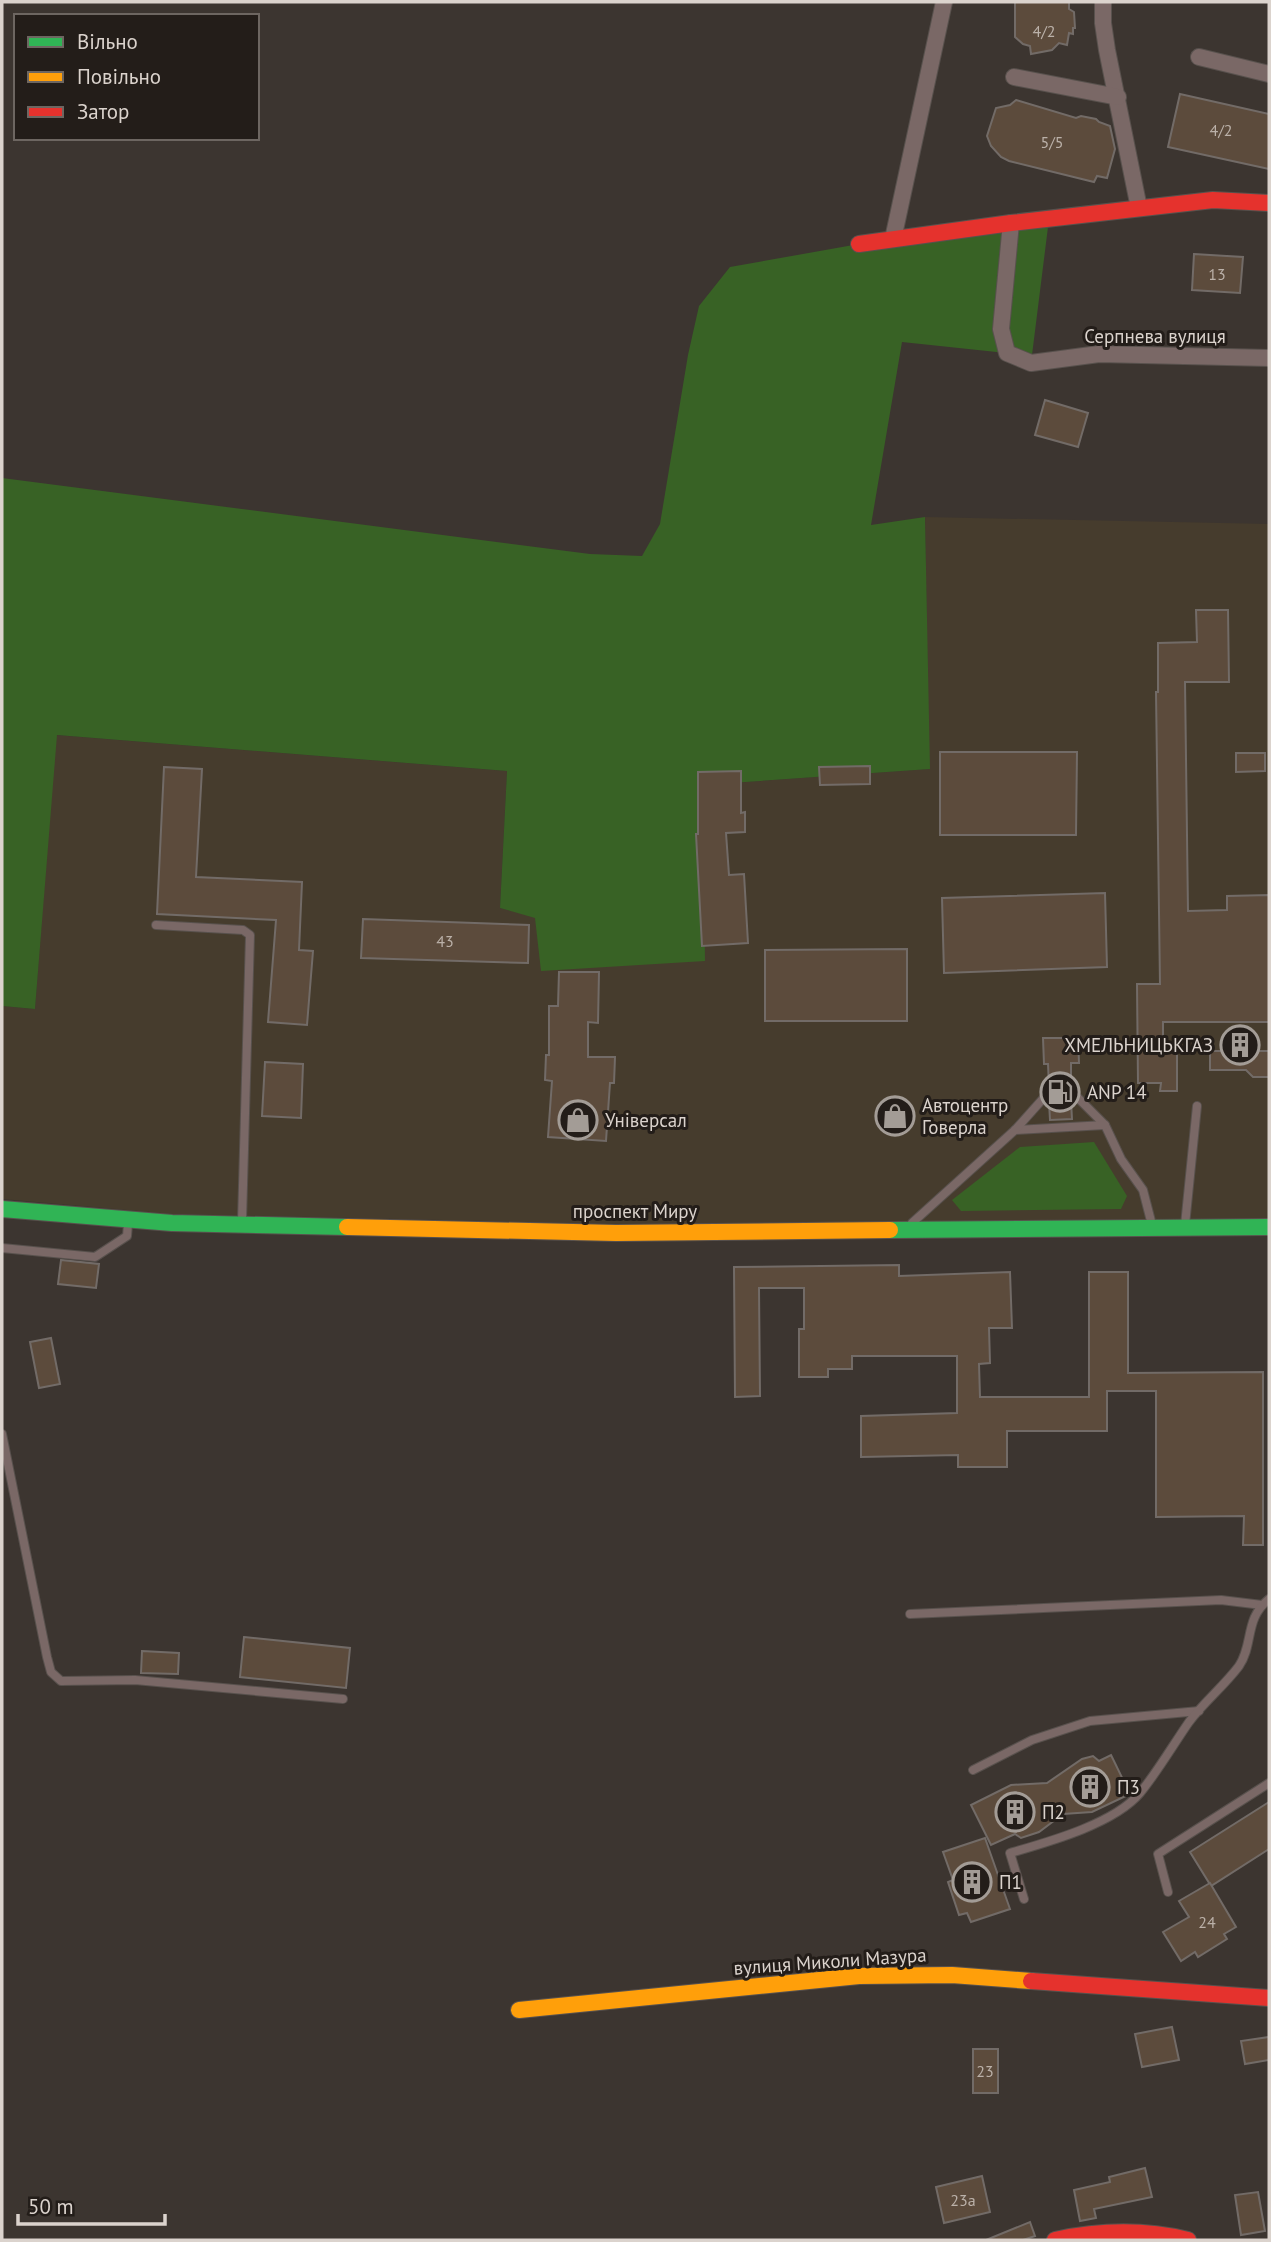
<svg xmlns="http://www.w3.org/2000/svg" width="1271" height="2242" viewBox="0 0 1271 2242" font-family="'PT Sans',sans-serif">
	<rect width="100%" height="100%" fill="#3c3530"/>
	<!-- industrial -->
	<path fill="#463c2d" d="M 925,517 L 1269,524 L 1269,1218 L 616,1224 L 172,1214 L 2,1199 L 2,1006 L 35,1009 L 56,735 L 507,771 L 500,908 L 705,961 L 703,785 L 929,769 Z"/>
	<!-- green -->
	<g fill="#386225">
		<path d="M 1049,219 L 1031,363 L 1006,353 L 902,342 L 871,525 L 925,517 L 930,769 L 703,785 L 705,961 L 541,971 L 535,918 L 500,908 L 507,771 L 57,735 L 35,1009 L 2,1006 L 2,478 L 590,554 L 642,556 L 660,524 L 688,355 L 699,306 L 730,267 L 859,244 Z"/>
		<path d="M 1094,1142 L 1127,1196 L 1121,1209 L 961,1211 L 952,1200 L 1020,1147 Z"/>
	</g>
	<!-- building -->
	<g fill="#5c4b3c" stroke="#726b67" stroke-width="2">
		<path d="M 1015,2 L 1069,2 L 1069,9 L 1074,12 L 1075,28 L 1073,28 L 1073,34 L 1069,33 L 1067,45 L 1059,43 L 1052,50 L 1031,54 L 1030,46 L 1023,44 L 1015,37 Z"/>
		<path d="M 1180,94 L 1269,114 L 1269,169 L 1168,147 Z"/>
		<path d="M 1016,100 L 1076,118 L 1081,116 L 1096,119 L 1099,122 L 1110,126 L 1115,149 L 1107,178 L 1097,176 L 1094,182 L 1009,161 L 1001,157 L 991,146 L 987,136 L 996,108 L 1010,105 Z"/>
		<path d="M 1194,254 L 1243,257 L 1240,293 L 1192,290 Z"/>
		<path d="M 1045,400 L 1088,413 L 1078,447 L 1035,435 Z"/>
		<path d="M 1196,610 L 1228,610 L 1229,682 L 1185,682 L 1188,911 L 1227,910 L 1227,896 L 1269,895 L 1269,1022 L 1163,1022 L 1163,1052 L 1177,1052 L 1177,1091 L 1160,1091 L 1161,1083 L 1138,1083 L 1137,984 L 1160,984 L 1156,692 L 1158,692 L 1158,643 L 1197,642 Z"/>
		<path d="M 940,752 L 1077,752 L 1076,835 L 940,835 Z"/>
		<path d="M 1236,753 L 1265,753 L 1265,771 L 1236,772 Z"/>
		<path d="M 870,766 L 870,784 L 820,785 L 819,767 Z"/>
		<path d="M 164,767 L 202,769 L 196,877 L 302,882 L 299,950 L 313,951 L 307,1025 L 268,1022 L 276,920 L 157,914 Z"/>
		<path d="M 741,771 L 741,813 L 745,812 L 745,832 L 726,833 L 729,875 L 744,874 L 748,943 L 702,946 L 696,834 L 698,834 L 698,772 Z"/>
		<path d="M 1105,893 L 1107,967 L 944,973 L 942,898 Z"/>
		<path d="M 363,919 L 529,925 L 528,963 L 361,958 Z"/>
		<path d="M 907,949 L 907,1021 L 765,1021 L 765,950 Z"/>
		<path d="M 559,972 L 599,972 L 598,1023 L 588,1022 L 588,1057 L 615,1057 L 614,1083 L 610,1083 L 606,1141 L 548,1137 L 552,1081 L 545,1080 L 546,1055 L 549,1055 L 549,1006 L 558,1006 Z"/>
		<path d="M 1043,1038 L 1078,1038 L 1079,1063 L 1071,1063 L 1071,1085 L 1065,1090 L 1071,1101 L 1072,1119 L 1050,1120 L 1049,1102 L 1055,1091 L 1049,1086 L 1048,1064 L 1044,1064 Z"/>
		<path d="M 1210,1051 L 1269,1051 L 1269,1077 L 1253,1077 L 1246,1070 L 1210,1070 Z"/>
		<path d="M 265,1062 L 303,1064 L 301,1118 L 262,1116 Z"/>
		<path d="M 61,1260 L 99,1264 L 96,1288 L 58,1284 Z"/>
		<path d="M 899,1265 L 899,1276 L 1010,1272 L 1012,1328 L 989,1328 L 990,1363 L 979,1364 L 980,1397 L 1089,1397 L 1089,1272 L 1128,1272 L 1128,1373 L 1263,1372 L 1263,1545 L 1243,1545 L 1244,1516 L 1156,1517 L 1156,1391 L 1107,1391 L 1107,1431 L 1007,1431 L 1007,1467 L 958,1467 L 958,1455 L 861,1457 L 861,1416 L 957,1413 L 957,1356 L 852,1356 L 852,1369 L 828,1369 L 828,1377 L 799,1377 L 799,1329 L 804,1329 L 804,1288 L 759,1288 L 760,1396 L 735,1397 L 734,1267 Z"/>
		<path d="M 51,1338 L 60,1384 L 39,1388 L 30,1342 Z"/>
		<path d="M 244,1637 L 350,1648 L 346,1688 L 240,1677 Z"/>
		<path d="M 142,1651 L 179,1653 L 178,1674 L 141,1673 Z"/>
		<path d="M 1111,1755 L 1130,1794 L 1092,1812 L 1063,1814 L 1039,1832 L 1021,1838 L 1015,1834 L 991,1845 L 971,1805 L 1011,1785 L 1047,1783 L 1082,1759 L 1093,1756 L 1099,1761 Z"/>
		<path d="M 1269,1802 L 1269,1849 L 1211,1886 L 1190,1852 Z"/>
		<path d="M 985,1838 L 1010,1909 L 971,1922 L 967,1913 L 959,1915 L 948,1882 L 953,1880 L 943,1852 Z"/>
		<path d="M 1210,1883 L 1236,1927 L 1224,1934 L 1227,1939 L 1198,1957 L 1195,1952 L 1181,1961 L 1163,1932 L 1189,1917 L 1179,1901 Z"/>
		<path d="M 1172,2027 L 1179,2060 L 1142,2067 L 1135,2034 Z"/>
		<path d="M 1269,2037 L 1269,2060 L 1245,2064 L 1241,2041 Z"/>
		<rect x="973" y="2049" width="25" height="44"/>
		<path d="M 1145,2168 L 1152,2197 L 1094,2209 L 1096,2218 L 1080,2221 L 1074,2190 L 1110,2182 L 1109,2177 Z"/>
		<path d="M 982,2176 L 990,2212 L 944,2223 L 936,2187 Z"/>
		<path d="M 1258,2192 L 1265,2231 L 1241,2235 L 1235,2195 Z"/>
		<path d="M 1030,2222 L 1035,2236 L 1023,2240 L 986,2240 Z"/>
	</g>
	<g fill="none" stroke-linecap="round" stroke-linejoin="round">
		<!-- lane casing -->
		<g stroke="#58514d" stroke-width="10">
			<g id="lane">
				<path d="M 156,925 L 243,930 L 250,935 L 242,1221"/>
				<path d="M 1071,1091 L 1105,1125 L 1121,1159 L 1143,1190 L 1152,1225"/>
				<path d="M 1015,1130 L 1105,1125"/>
				<path d="M 912,1223 L 1015,1130 L 1049,1092"/>
				<path d="M 1185,1225 L 1197,1106"/>
				<path d="M 2,1248 L 95,1257 L 127,1236 L 128,1224"/>
				<path d="M 2,1434 L 47,1657 L 51,1672 L 61,1681 L 135,1680 L 343,1699"/>
				<path d="M 910,1614 L 1221,1600 L 1262,1605"/>
				<path d="M 973,1770 L 1032,1740 L 1090,1721 L 1199,1711"/>
				<path d="M 1168,1892 L 1158,1854 L 1269,1783"/>
				<path d="M 1024,1899 L 1010,1853 C 1048,1842 1114,1824 1140,1793 C 1158,1771 1173,1745 1189,1722 C 1204,1702 1224,1686 1239,1666 C 1254,1644 1244,1619 1269,1599"/>
			</g>
		</g>
		<!-- street casing -->
		<g stroke="#58514d" stroke-width="18">
			<g id="street">
				<path d="M 1103,2 L 1103,23 L 1107,50 L 1139,208"/>
				<path d="M 1199,57 L 1269,74"/>
				<path d="M 1014,77 L 1118,97"/>
				<path d="M 1011,223 L 1001,329 L 1007,353 L 1031,363 L 1099,354 L 1269,358"/>
				<path d="M 893,239 L 944,2"/>
			</g>
		</g>
		<!-- fast casing -->
		<g stroke="#58514d" stroke-width="18">
			<g id="fast">
				<path d="M 2,1209 L 172,1223 L 347,1227"/>
				<path d="M 890,1230 L 1269,1227"/>
			</g>
		</g>
		<!-- slow casing -->
		<g stroke="#58514d" stroke-width="18">
			<g id="slow">
				<path d="M 347,1227 L 616,1233 L 890,1230"/>
				<path d="M 519,2010 L 859,1976 L 952,1975 L 1031,1981"/>
			</g>
		</g>
		<!-- jam casing -->
		<g stroke="#58514d" stroke-width="18">
			<g id="jam">
				<path d="M 859,244 L 1011,223 L 1213,200 L 1269,203"/>
				<path d="M 1031,1981 L 1269,1998"/>
				<path d="M 1055,2240 C 1101,2230 1143,2229 1188,2240"/>
			</g>
		</g>
		<!-- lane -->
		<use href="#lane" stroke="#7a6866" stroke-width="8"/>
		<!-- street -->
		<use href="#street" stroke="#7a6866" stroke-width="16"/>
		<!-- fast -->
		<use href="#fast" stroke="#30b455" stroke-width="16"/>
		<!-- slow -->
		<use href="#slow" stroke="#ff9f0a" stroke-width="16"/>
		<!-- jam -->
		<use href="#jam" stroke="#e5322d" stroke-width="16"/>
	</g>
	<!-- icons -->
	<defs>
		<g id="building-ring" transform="scale(2.0125)"><circle r="9.5" fill="#231d19" stroke="#a39c96" stroke-width="1.5"/><path d="M-4-6H4V6H1V3H-1V6H-4ZM-2.5-4.3h1.7v1.8h-1.7ZM.8-4.3h1.7v1.8H.8ZM-2.5-1h1.7V.8h-1.7ZM.8-1h1.7V.8H.8Z" fill="#a39c96"/></g>
		<g id="fuel-ring" transform="scale(2.0125)"><circle r="9.5" fill="#231d19" stroke="#a39c96" stroke-width="1.5"/><path d="M-5.5-6h7V0h2V4h1.3V-2.5L3-4.5l.8-.8L6-3V5H2.5V1h-1V6h-7ZM-4.2-4.7v3.2H.2V-4.7Z" fill="#a39c96"/></g>
		<g id="shop-ring" transform="scale(2.0125)"><circle r="9.5" fill="#231d19" stroke="#a39c96" stroke-width="1.5"/><path d="M-5-2.5h2.3a2.7 3.5 0 0 1 5.4 0H5L5.5 6h-11ZM-1.5-2.5h3a1.5 2.3 0 0 0-3 0Z" fill="#a39c96"/></g>
	</defs>
	<g fill-rule="evenodd">
		<use href="#building-ring" x="1240" y="1045"/>
		<use href="#fuel-ring" x="1060" y="1092"/>
		<use href="#shop-ring" x="895" y="1116"/>
		<use href="#shop-ring" x="578" y="1120"/>
		<use href="#building-ring" x="1090" y="1787"/>
		<use href="#building-ring" x="1015" y="1812"/>
		<use href="#building-ring" x="972" y="1882"/>
	</g>
	<g text-anchor="middle" dominant-baseline="central" stroke-width="6" stroke-linejoin="round" paint-order="stroke">
		<!-- number labels -->
		<g font-size="16" fill="#bbb1a9">
			<text x="1044" y="31">4/2</text>
			<text x="1221" y="130">4/2</text>
			<text x="1052" y="142">5/5</text>
			<text x="1217" y="274">13</text>
			<text x="445" y="941">43</text>
			<text x="1207" y="1922">24</text>
			<text x="985" y="2071">23</text>
			<text x="963" y="2200">23а</text>
		</g>
		<!-- street labels -->
		<g font-size="19" fill="#dbd3cd" stroke="#231d19">
			<text x="1155" y="336">Серпнева вулиця</text>
			<text x="635" y="1211">проспект Миру</text>
			<text transform="translate(830 1961) rotate(-4)">вулиця Миколи Мазура</text>
		</g>
		<!-- poi labels -->
		<g font-size="19" fill="#dbd3cd" stroke="#231d19" text-anchor="start">
			<text x="1213" y="1045" text-anchor="end">ХМЕЛЬНИЦЬКГАЗ</text>
			<text x="1087" y="1092">ANP 14</text>
			<text x="922" y="1105">Автоцентр<tspan x="922" dy="22">Говерла</tspan></text>
			<text x="605" y="1120">Універсал</text>
			<text x="1117" y="1787">П3</text>
			<text x="1042" y="1812">П2</text>
			<text x="999" y="1882">П1</text>
		</g>
	</g>
	<!-- border -->
	<rect width="1271" height="2242" fill="none" stroke="#dbd3cd" stroke-width="7"/>
	<!-- legend -->
	<rect x="14" y="14" width="245" height="126" fill="#231d19" stroke="#6d6661" stroke-width="2"/>
	<rect x="28" y="37" width="35" height="10" fill="#30b455" stroke="#6d6661" stroke-width="2"/>
	<text x="77" y="49" font-size="21" fill="#dbd3cd">Вільно</text>
	<rect x="28" y="72" width="35" height="10" fill="#ff9f0a" stroke="#6d6661" stroke-width="2"/>
	<text x="77" y="84" font-size="21" fill="#dbd3cd">Повільно</text>
	<rect x="28" y="107" width="35" height="10" fill="#e5322d" stroke="#6d6661" stroke-width="2"/>
	<text x="77" y="119" font-size="21" fill="#dbd3cd">Затор</text>
	<!-- scale -->
	<path d="M18 2214v10h147v-10" fill="none" stroke="#dbd3cd" stroke-width="3.5"/>
	<text x="28" y="2214" font-size="21" fill="#dbd3cd" stroke="#231d19" stroke-width="5" paint-order="stroke">50 m</text>
</svg>
